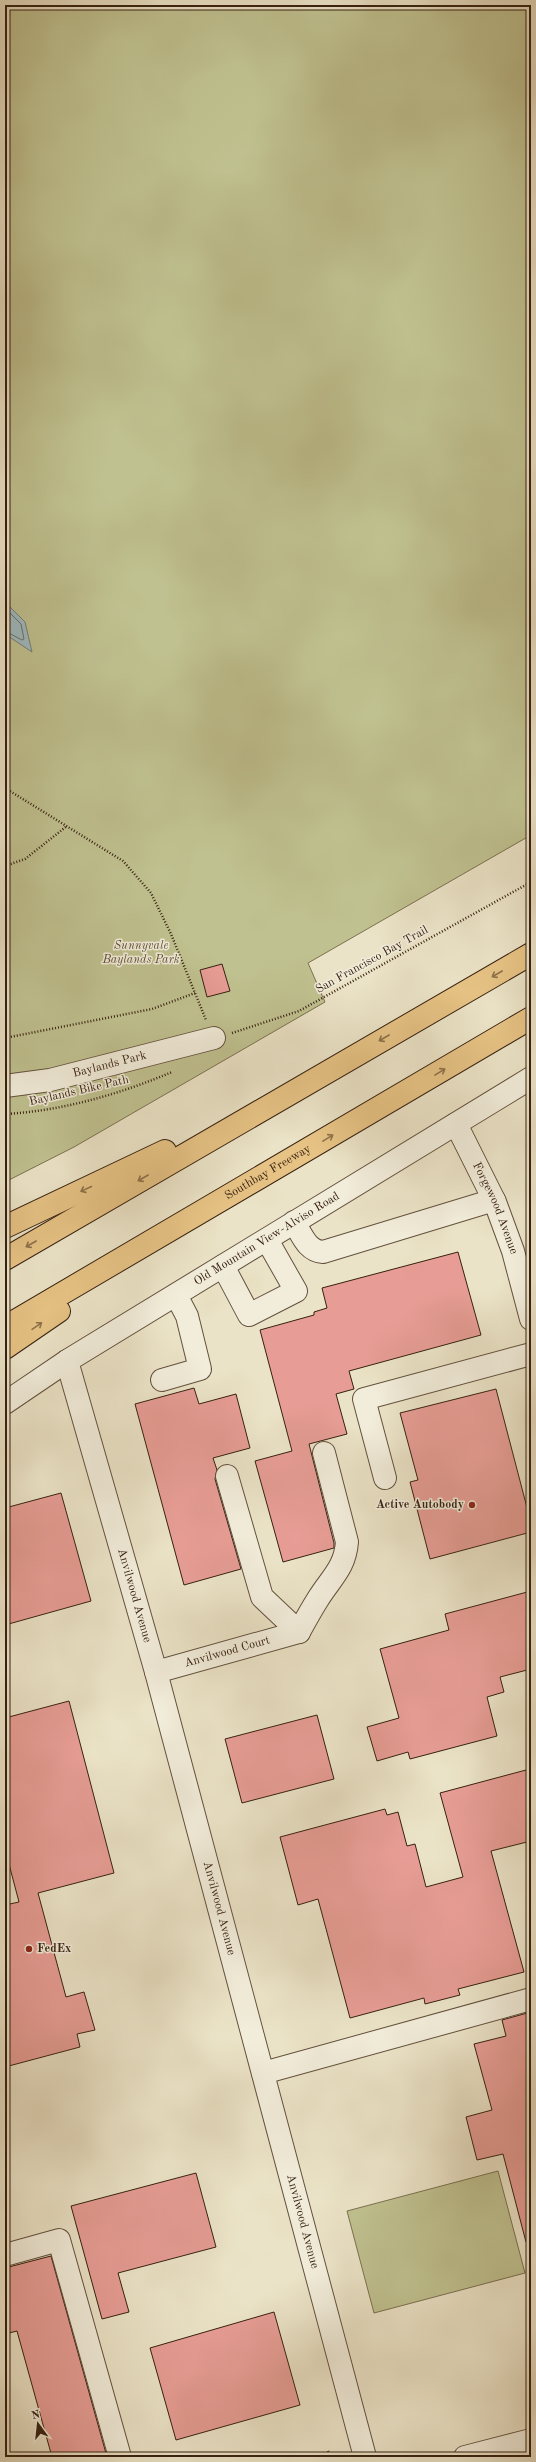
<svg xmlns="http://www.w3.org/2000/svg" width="536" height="2462" viewBox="0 0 536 2462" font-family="'Old Standard TT',serif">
	<rect width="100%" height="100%" fill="#ebe3c7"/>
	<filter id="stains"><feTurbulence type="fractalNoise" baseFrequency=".005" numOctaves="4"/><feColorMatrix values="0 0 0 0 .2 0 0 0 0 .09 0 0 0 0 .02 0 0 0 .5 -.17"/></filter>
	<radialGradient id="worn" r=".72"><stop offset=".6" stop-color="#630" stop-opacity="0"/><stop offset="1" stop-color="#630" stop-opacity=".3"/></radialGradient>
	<!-- green -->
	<g fill="#c0c190" stroke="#7b7050">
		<path d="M 5,5 L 531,5 L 531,835 L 308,963 L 325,1002 L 74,1147 L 5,1182 Z"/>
		<path d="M 498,2171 L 525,2273 L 374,2313 L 347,2211 Z"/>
	</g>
	<!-- water -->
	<path fill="#9fbbc1" stroke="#757d7b" d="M 5,602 L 25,622 L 32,652 L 5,634 Z"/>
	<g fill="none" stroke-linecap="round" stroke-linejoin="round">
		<!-- shore -->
		<path stroke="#6a6e69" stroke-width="1" d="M 5,608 L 21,624 L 24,639 L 22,640 L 5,631"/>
	</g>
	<!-- building -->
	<g fill="#e79d95" stroke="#362011">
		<path d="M 222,964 L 230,991 L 207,997 L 200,970 Z"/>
		<path d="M 458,1252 L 481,1335 L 349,1371 L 354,1389 L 336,1394 L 347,1434 L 309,1444 L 334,1543 L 334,1548 L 283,1562 L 255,1461 L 292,1451 L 260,1330 L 314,1315 L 314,1312 L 327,1308 L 322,1288 Z"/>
		<path d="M 194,1388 L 199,1404 L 236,1394 L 250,1448 L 213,1458 L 217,1470 L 215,1479 L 241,1569 L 184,1585 L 135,1404 Z"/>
		<path d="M 496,1389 L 531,1523 L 531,1532 L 430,1559 L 410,1482 L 418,1480 L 400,1413 Z"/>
		<path d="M 61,1493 L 91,1601 L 5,1625 L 5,1508 Z"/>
		<path d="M 531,1591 L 531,1669 L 500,1677 L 504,1692 L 487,1697 L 497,1736 L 410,1759 L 408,1752 L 377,1761 L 367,1727 L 399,1718 L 380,1649 L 449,1630 L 445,1614 Z"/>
		<path d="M 69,1701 L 114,1873 L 38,1893 L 66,1997 L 84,1992 L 95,2030 L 77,2034 L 80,2047 L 5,2067 L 5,1905 L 19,1902 L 5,1849 L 5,1718 Z"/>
		<path d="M 317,1715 L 334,1779 L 242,1803 L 225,1739 Z"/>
		<path d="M 526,1770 L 531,1790 L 531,1841 L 491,1851 L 524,1972 L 458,1989 L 460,1995 L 425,2004 L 424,1998 L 350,2018 L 318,1899 L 298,1905 L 280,1837 L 385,1809 L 387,1815 L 398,1812 L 407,1846 L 415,1844 L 426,1887 L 463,1877 L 440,1793 Z"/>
		<path d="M 531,2012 L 531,2242 L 526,2242 L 503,2154 L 477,2160 L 466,2117 L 492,2110 L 474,2044 L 506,2036 L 502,2020 Z"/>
		<path d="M 196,2173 L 216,2247 L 118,2273 L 129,2312 L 102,2319 L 71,2206 Z"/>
		<path d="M 51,2256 L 107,2457 L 52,2457 L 17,2331 L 5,2334 L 5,2268 Z"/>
		<path d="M 274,2312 L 300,2405 L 176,2440 L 150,2348 Z"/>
	</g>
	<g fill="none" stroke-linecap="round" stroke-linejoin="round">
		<!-- minor casing -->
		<g stroke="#63513e" stroke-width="24">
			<g id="minor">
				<path id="s1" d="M 5,1086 L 50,1080 L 214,1038"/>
				<path id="s2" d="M 456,1124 L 495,1202 L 513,1251 L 531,1319"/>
				<path d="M 294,1222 C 302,1235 307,1251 323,1252 L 494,1200"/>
				<path d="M 223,1266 L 249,1315 L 296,1291 L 267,1240"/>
				<path id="s3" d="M 67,1361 L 156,1672 L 365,2457"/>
				<path d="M 162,1380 L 200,1369 L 187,1316 L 176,1295"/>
				<path id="s4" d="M 5,1403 L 67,1361 L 531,1078"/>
				<path d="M 227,1476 L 262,1597 L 299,1632"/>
				<path d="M 385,1478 L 364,1399 L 531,1354"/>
				<path d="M 299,1632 C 305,1621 311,1610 318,1599 C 331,1578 345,1568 347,1542 L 324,1453"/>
				<path id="s5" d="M 156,1672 L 299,1632"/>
				<path d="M 263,2073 L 531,1999"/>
				<path d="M 5,2255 L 59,2240 L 120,2457"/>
				<path d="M 465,2457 L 531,2440"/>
			</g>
		</g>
		<!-- highway casing -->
		<g stroke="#362011" stroke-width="24">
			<g id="highway">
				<path d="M 5,1227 L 165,1151"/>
				<path d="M 5,1259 L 531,954"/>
				<path id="s6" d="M 5,1327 L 531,1018"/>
				<path d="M 5,1348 L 59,1311"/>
			</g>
		</g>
		<!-- path -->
		<g stroke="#362011" stroke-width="2.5" stroke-dasharray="1 2" stroke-linecap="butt">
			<path d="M 5,788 L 123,861 L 151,893 L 171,934 L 206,1020"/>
			<path d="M 5,866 L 25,859 L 67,826"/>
			<path d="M 232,1033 L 299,1011 L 531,882"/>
			<path d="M 5,1038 L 152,1009 L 195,993"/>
			<path d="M 5,1114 C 62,1111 120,1094 172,1072"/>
			<path d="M 328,2451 L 330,2457"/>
		</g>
		<!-- minor -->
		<use href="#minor" stroke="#f2eddb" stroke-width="22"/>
		<!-- highway -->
		<use href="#highway" stroke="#e6c284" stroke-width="22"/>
	</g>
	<!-- one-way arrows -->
	<defs><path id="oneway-shaft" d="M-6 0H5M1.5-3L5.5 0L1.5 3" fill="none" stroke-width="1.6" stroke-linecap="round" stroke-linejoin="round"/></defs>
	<g stroke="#8e714a">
		<use href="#oneway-shaft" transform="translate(497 974) rotate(150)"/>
		<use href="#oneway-shaft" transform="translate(384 1038) rotate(150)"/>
		<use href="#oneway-shaft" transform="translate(440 1072) rotate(-31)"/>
		<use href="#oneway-shaft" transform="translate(328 1138) rotate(-31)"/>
		<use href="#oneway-shaft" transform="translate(143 1178) rotate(150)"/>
		<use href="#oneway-shaft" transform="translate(86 1189) rotate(155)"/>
		<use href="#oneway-shaft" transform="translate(31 1244) rotate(150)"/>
		<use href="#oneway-shaft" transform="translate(37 1326) rotate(-35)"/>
	</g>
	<!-- markers -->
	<g fill="#8f2418" stroke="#f2eddb" stroke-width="1.5">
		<circle cx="472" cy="1505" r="4"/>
		<circle cx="29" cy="1949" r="4"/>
	</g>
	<g text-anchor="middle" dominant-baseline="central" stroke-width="3" stroke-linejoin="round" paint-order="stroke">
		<!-- park labels -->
		<g font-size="12" font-style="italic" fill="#5f5037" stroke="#f2eddb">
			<text x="141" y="946">Sunnyvale<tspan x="141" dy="14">Baylands Park</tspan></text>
		</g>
		<!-- street labels -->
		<g font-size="12" fill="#362011" stroke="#f2eddb">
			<text transform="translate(372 960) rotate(-29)">San Francisco Bay Trail</text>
			<text stroke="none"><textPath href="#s1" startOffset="107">Baylands Park</textPath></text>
			<text transform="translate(79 1091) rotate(-13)">Baylands Bike Path</text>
			<text stroke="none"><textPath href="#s6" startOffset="305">Southbay Freeway</textPath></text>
			<text stroke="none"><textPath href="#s2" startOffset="93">Forgewood Avenue</textPath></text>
			<text stroke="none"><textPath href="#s4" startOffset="309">Old Mountain View-Alviso Road</textPath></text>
			<text stroke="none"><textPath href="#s3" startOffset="244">Anvilwood Avenue</textPath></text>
			<text stroke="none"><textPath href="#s5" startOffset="74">Anvilwood Court</textPath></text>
			<text stroke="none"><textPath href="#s3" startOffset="568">Anvilwood Avenue</textPath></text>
			<text stroke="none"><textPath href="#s3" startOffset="892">Anvilwood Avenue</textPath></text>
		</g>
		<!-- poi labels -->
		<g font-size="12" font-weight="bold" fill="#362011" stroke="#f2eddb" text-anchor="end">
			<text x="464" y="1505">Active Autobody</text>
			<text x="37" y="1949" text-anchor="start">FedEx</text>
		</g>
	</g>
	<!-- margin -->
	<rect width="536" height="2462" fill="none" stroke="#ebe3c7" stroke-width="20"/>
	<rect x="6" y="6" width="524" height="2450" fill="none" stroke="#362011" stroke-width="2"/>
	<rect x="10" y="10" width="516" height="2442" fill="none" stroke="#362011"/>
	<!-- north arrow -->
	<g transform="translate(38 2424) rotate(345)" stroke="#f2eddb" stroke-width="3" paint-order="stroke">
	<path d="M0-3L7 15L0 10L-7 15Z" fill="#362011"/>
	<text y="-6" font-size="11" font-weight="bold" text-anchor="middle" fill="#362011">N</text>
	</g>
	<rect width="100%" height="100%" filter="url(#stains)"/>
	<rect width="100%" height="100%" fill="url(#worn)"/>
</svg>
